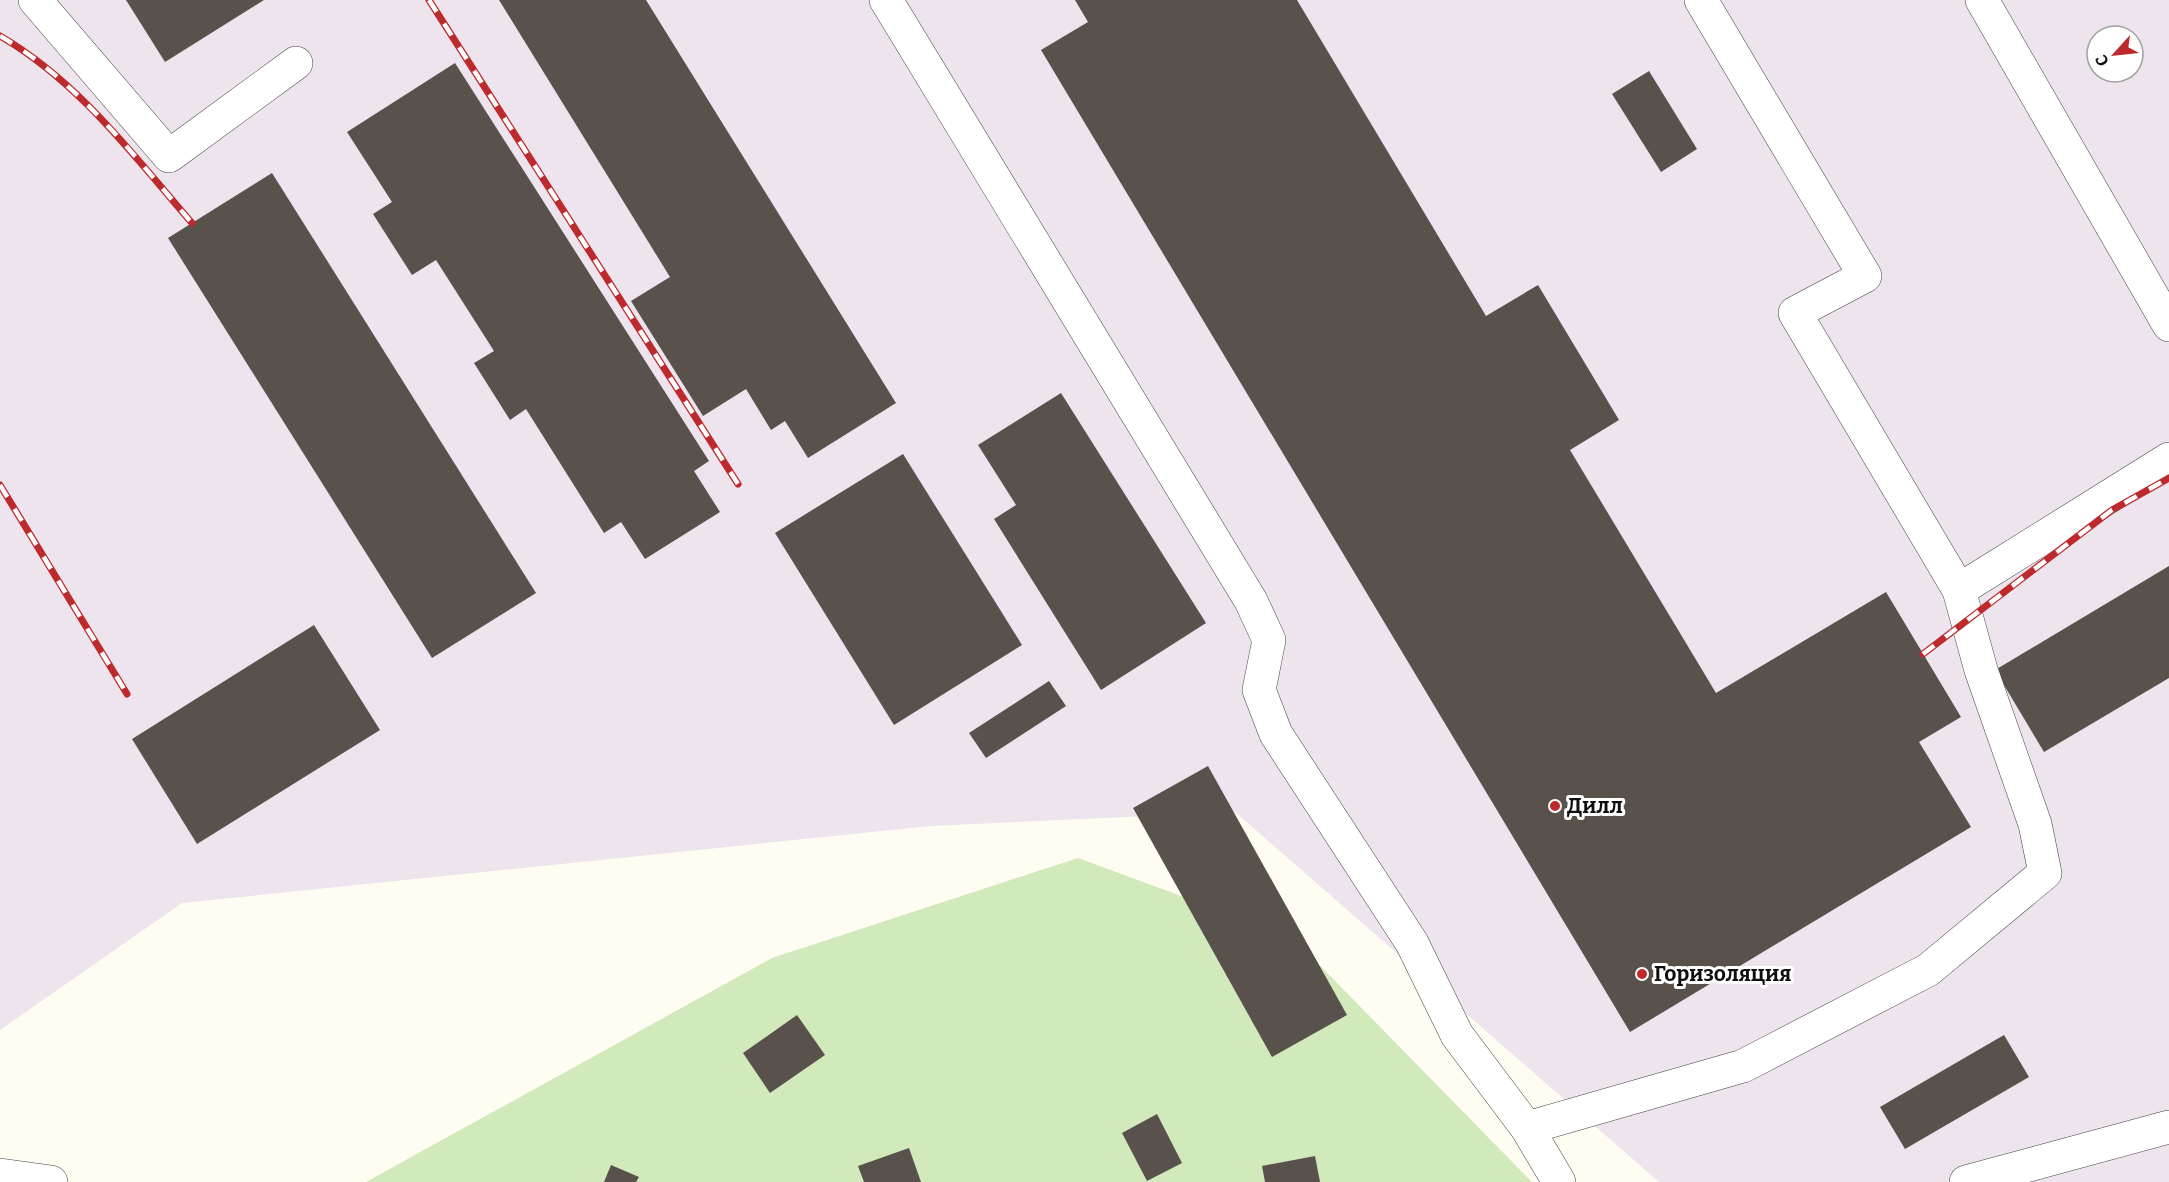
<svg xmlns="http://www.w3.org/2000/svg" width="2169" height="1182" viewBox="0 0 2169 1182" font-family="Bitter,serif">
	<rect width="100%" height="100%" fill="#fffcf2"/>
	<!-- industrial -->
	<path fill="#ede4ed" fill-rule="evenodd" d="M 0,0 L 2169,0 L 2169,1182 L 1659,1182 L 1235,812 L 931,826 L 182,903 L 0,1030 ZM 2097,36 L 2133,36 L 2133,72 L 2097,72 Z"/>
	<!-- green -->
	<path fill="#d2e9bc" d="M 1078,858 L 1292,937 L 1532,1182 L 366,1182 L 772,958 Z"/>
	<!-- building -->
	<g fill="#58514c">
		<path d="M 126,0 L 264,0 L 165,62 Z"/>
		<path d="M 499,0 L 646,0 L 896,403 L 808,458 L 785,421 L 771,430 L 746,389 L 703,416 L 631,301 L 670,277 Z"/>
		<path d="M 1075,0 L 1297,0 L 1486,316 L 1538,285 L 1619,420 L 1570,450 L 1716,693 L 1886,592 L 1961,717 L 1919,742 L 1971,827 L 1630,1032 L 1041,50 L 1088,22 Z"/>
		<path d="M 455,63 L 709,461 L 694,471 L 720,512 L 645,559 L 621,522 L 604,533 L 526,409 L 510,420 L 474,363 L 494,351 L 436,260 L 412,275 L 373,214 L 392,202 L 347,132 Z"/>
		<path d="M 1649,71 L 1697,149 L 1661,172 L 1612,94 Z"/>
		<path d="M 272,173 L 536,593 L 432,658 L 168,238 Z"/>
		<path d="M 1061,393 L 1206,623 L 1101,690 L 994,519 L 1016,505 L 978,445 Z"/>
		<path d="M 903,454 L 1022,645 L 894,725 L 775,533 Z"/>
		<path d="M 2169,566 L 2169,678 L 2044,752 L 1995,670 Z"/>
		<path d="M 314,625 L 380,730 L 197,844 L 132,739 Z"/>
		<path d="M 1049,681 L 1066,706 L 986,758 L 969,733 Z"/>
		<path d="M 1208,766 L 1347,1015 L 1272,1057 L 1133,808 Z"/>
		<path d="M 797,1015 L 825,1055 L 770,1093 L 743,1053 Z"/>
		<path d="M 2004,1035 L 2029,1077 L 1905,1149 L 1880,1107 Z"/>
		<path d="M 1157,1114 L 1182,1163 L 1147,1181 L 1122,1133 Z"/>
		<path d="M 909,1148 L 921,1182 L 864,1182 L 858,1166 Z"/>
		<path d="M 1315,1156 L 1320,1182 L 1265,1182 L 1262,1166 Z"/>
		<path d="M 611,1165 L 639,1177 L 636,1182 L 604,1182 Z"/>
	</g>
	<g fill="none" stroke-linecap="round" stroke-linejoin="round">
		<!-- minor casing -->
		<g stroke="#424242" stroke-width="34">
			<g id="minor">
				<path d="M 35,0 L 169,156 L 296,63"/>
				<path d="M 886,0 L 1251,601 L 1269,640 L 1259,690 L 1276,734 L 1412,943 L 1457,1035 L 1527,1128 L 1559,1182"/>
				<path d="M 1982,0 L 2169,325"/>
				<path d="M 1959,590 L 2169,459"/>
				<path d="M 1527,1128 L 1743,1066 L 1928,970 L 2045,873 L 2035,824 L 1981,670 L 1959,590 L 1795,313 L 1865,276 L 1701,0"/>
				<path d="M 0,1175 L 51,1182"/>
				<path d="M 1966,1182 L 2169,1127"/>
			</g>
		</g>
		<!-- minor -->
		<use href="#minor" stroke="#fff" stroke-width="33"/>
		<!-- rail casing -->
		<g stroke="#bd2a2d" stroke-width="7">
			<g id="rail">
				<path d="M 429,0 L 738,484"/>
				<path d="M 0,36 C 78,81 134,156 192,223"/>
				<path d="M 0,485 L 127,694"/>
				<path d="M 1923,654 L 2112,510 L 2169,478"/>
			</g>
		</g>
		<!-- rail -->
		<use href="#rail" stroke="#fff" stroke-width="4.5" stroke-dasharray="14" stroke-linecap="butt"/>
	</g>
	<!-- markers -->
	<g fill="#bd2a2d" stroke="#fff" stroke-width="2">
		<circle cx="1555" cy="806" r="6"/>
		<circle cx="1642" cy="974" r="6"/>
	</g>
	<g text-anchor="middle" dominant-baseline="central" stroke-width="6" stroke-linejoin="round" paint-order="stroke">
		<!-- poi labels -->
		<g font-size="21" font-weight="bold" fill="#0f0f0f" stroke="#fff" text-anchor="start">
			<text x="1567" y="806">Дилл</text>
			<text x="1654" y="974">Горизоляция</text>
		</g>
	</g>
	<!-- north arrow -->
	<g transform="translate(2115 54) rotate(243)"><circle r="28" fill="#ffffff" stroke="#9f9f9f" stroke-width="1.5"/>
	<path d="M0-4.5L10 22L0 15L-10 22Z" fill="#bd2a2d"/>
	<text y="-9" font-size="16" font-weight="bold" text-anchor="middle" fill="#0f0f0f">С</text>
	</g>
</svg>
